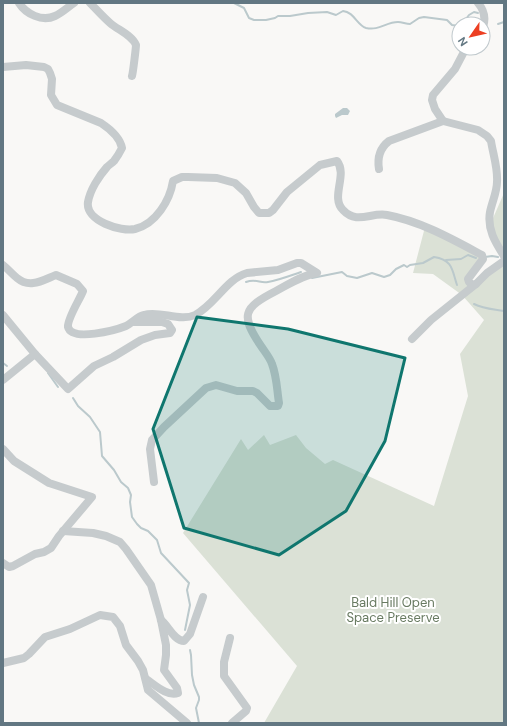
<svg xmlns="http://www.w3.org/2000/svg" width="507" height="726" viewBox="0 0 507 726" font-family="'DM Sans',sans-serif">
	<rect width="100%" height="100%" fill="#f9f8f6"/>
	<!-- green -->
	<g fill="#dbe1d6">
		<path d="M 504,193 L 504,256 L 490,225 Z"/>
		<path d="M 425,227 L 482,255 L 468,279 L 470,285 L 504,261 L 504,723 L 264,723 L 297,666 L 183,533 L 241,439 L 248,450 L 264,435 L 270,445 L 296,435 L 306,448 L 325,464 L 333,460 L 434,506 L 468,396 L 460,354 L 484,320 L 462,295 L 433,274 L 413,273 Z"/>
	</g>
	<!-- water -->
	<path fill="#bbc9cc" d="M 343,108 L 347,108 L 350,111 L 348,115 L 342,115 L 336,118 L 335,116 L 335,114 Z"/>
	<g fill="none" stroke-linecap="round" stroke-linejoin="round">
		<!-- stream -->
		<g stroke="#bbc9cc" stroke-width="2">
			<path d="M 234,3 L 244,8 L 249,18 L 254,20 L 266,20 L 275,18 L 278,16 L 290,16 L 308,13 L 327,12 L 336,15 L 343,11 C 354,12 357,25 366,28 C 379,31 386,22 398,22 C 402,22 406,24 410,24 L 419,18 L 424,17 L 447,20 L 452,25 L 459,26"/>
			<path d="M 503,3 L 504,3"/>
			<path d="M 462,24 L 469,15 L 474,12 L 478,13"/>
			<path d="M 498,24 L 504,22"/>
			<path d="M 485,257 L 492,256 L 498,257"/>
			<path d="M 446,260 L 461,259 L 468,255 L 476,258"/>
			<path d="M 312,278 L 342,272 L 347,276 L 357,278 L 372,273 L 384,277 L 390,275 L 396,269 L 404,265 L 407,267 L 410,265 L 423,263 L 434,257 C 453,260 452,270 457,285"/>
			<path d="M 246,282 C 257,278 260,284 268,282 C 279,280 289,276 301,272"/>
			<path d="M 474,304 C 484,309 493,309 504,311"/>
			<path d="M 3,363 L 7,366"/>
			<path d="M 48,373 L 58,387"/>
			<path d="M 73,398 L 78,406 L 90,417 L 100,432 L 102,456 L 114,470 L 121,482 L 128,488 L 131,495 L 130,502 L 132,517 L 137,524 L 141,528 L 148,531 L 157,540 L 161,553 L 189,583 L 187,590 L 190,605 L 185,630"/>
			<path d="M 190,650 L 191,655 L 192,675 L 194,685 L 199,697 L 199,700 L 196,708 L 199,723"/>
		</g>
		<!-- street -->
		<g stroke="#c6cbcd" stroke-width="8">
			<path d="M 19,3 C 26,14 42,22 55,16 C 62,13 68,7 74,3"/>
			<path d="M 90,3 C 97,10 103,17 110,23 C 118,30 132,35 136,45 C 136,47 133,73 132,76"/>
			<path d="M 478,3 C 484,10 486,18 483,27"/>
			<path d="M 466,48 L 455,69 L 433,95 L 432,100 L 435,109 L 443,121 L 478,130 L 487,136 L 491,141 C 493,154 498,168 497,182 C 497,192 492,202 490,212 C 487,229 495,242 504,256"/>
			<path d="M 3,67 L 26,65 L 44,67 L 48,69 L 50,73 L 52,79 L 51,95 L 57,105 L 101,123 C 110,129 120,137 122,148 C 120,152 117,157 114,161 C 112,163 109,165 107,167 C 99,176 90,190 88,202 C 85,221 121,232 135,229 C 156,224 170,200 173,181 L 182,177 L 188,177 L 217,178 L 235,183 L 246,193 L 254,207 L 259,213 L 269,213 L 273,210 L 287,192 L 320,165 L 337,161 C 348,175 330,197 343,210 C 357,225 371,212 387,215 C 420,221 452,239 482,255 L 483,259 L 468,279 L 469,282 L 472,285 L 476,284 L 487,273 L 504,261"/>
			<path d="M 379,169 C 377,157 380,148 389,141 L 443,121"/>
			<path d="M 3,265 C 8,269 12,274 17,278 C 30,289 43,280 56,275 L 77,284 L 83,291 C 80,299 67,319 68,327 C 72,342 116,330 126,326 C 132,323 138,316 144,315 C 159,310 180,322 195,315 C 215,305 226,279 247,273 L 278,270 L 297,263 L 301,263 L 317,273 C 303,275 289,284 276,291 C 243,308 240,315 261,346 C 265,352 270,358 272,364 C 277,377 277,391 279,403 L 278,406 L 270,406 L 257,393 L 253,391 L 237,391 L 216,385 L 206,388 L 164,427 L 152,440 L 150,449 L 154,482"/>
			<path d="M 3,315 L 35,354 L 68,389 L 94,366 L 113,357 L 141,340 L 155,335 L 170,333 L 172,330 L 168,324 L 162,322 L 134,322"/>
			<path d="M 412,339 L 431,320 L 476,284"/>
			<path d="M 3,380 L 35,354"/>
			<path d="M 3,449 L 14,461 L 49,483 L 92,497 L 59,536 L 51,548 L 44,552 L 35,554 L 13,566 L 9,567 L 3,563"/>
			<path d="M 63,531 L 93,533 L 106,536 L 120,542 L 126,549 L 151,585 L 161,620 L 166,645 L 166,655 L 164,670 L 177,688 L 178,693 C 167,697 154,684 146,679"/>
			<path d="M 161,620 C 168,625 174,641 184,641 L 190,634 L 203,597"/>
			<path d="M 230,638 L 224,662 L 224,676 L 247,708 L 246,711 L 232,723"/>
			<path d="M 3,663 L 24,658 L 29,654 L 45,637 L 70,629 L 100,615 L 113,617 L 120,626 L 126,645 L 138,661 L 143,670 L 148,690 L 187,723"/>
		</g>
	</g>
	<!-- marked area -->
	<path fill="#0f766e" fill-opacity="0.2" stroke="#0f766e" stroke-width="3" stroke-linejoin="round" d="M 197,317 L 288,329 L 405,358 L 385,441 L 346,511 L 279,555 L 184,528 L 153,429 Z"/>
	<g text-anchor="middle" dominant-baseline="central" stroke-width="4" stroke-linejoin="round" paint-order="stroke">
		<!-- park labels -->
		<g font-size="13" fill="#687a61" stroke="#fff">
			<text x="393" y="602">Bald Hill Open<tspan x="393" dy="15">Space Preserve</tspan></text>
		</g>
	</g>
	<!-- border -->
	<rect width="507" height="726" fill="none" stroke="#627782" stroke-width="8"/>
	<!-- north arrow -->
	<g transform="translate(471 36) rotate(236)"><circle r="19" fill="#ffffff" stroke="#c0c9cd"/>
	<path d="M0-3L7 15L0 10L-7 15Z" fill="#ec3f22"/>
	<text y="-6" font-size="11" font-weight="bold" text-anchor="middle" fill="#627782">N</text>
	</g>
</svg>
